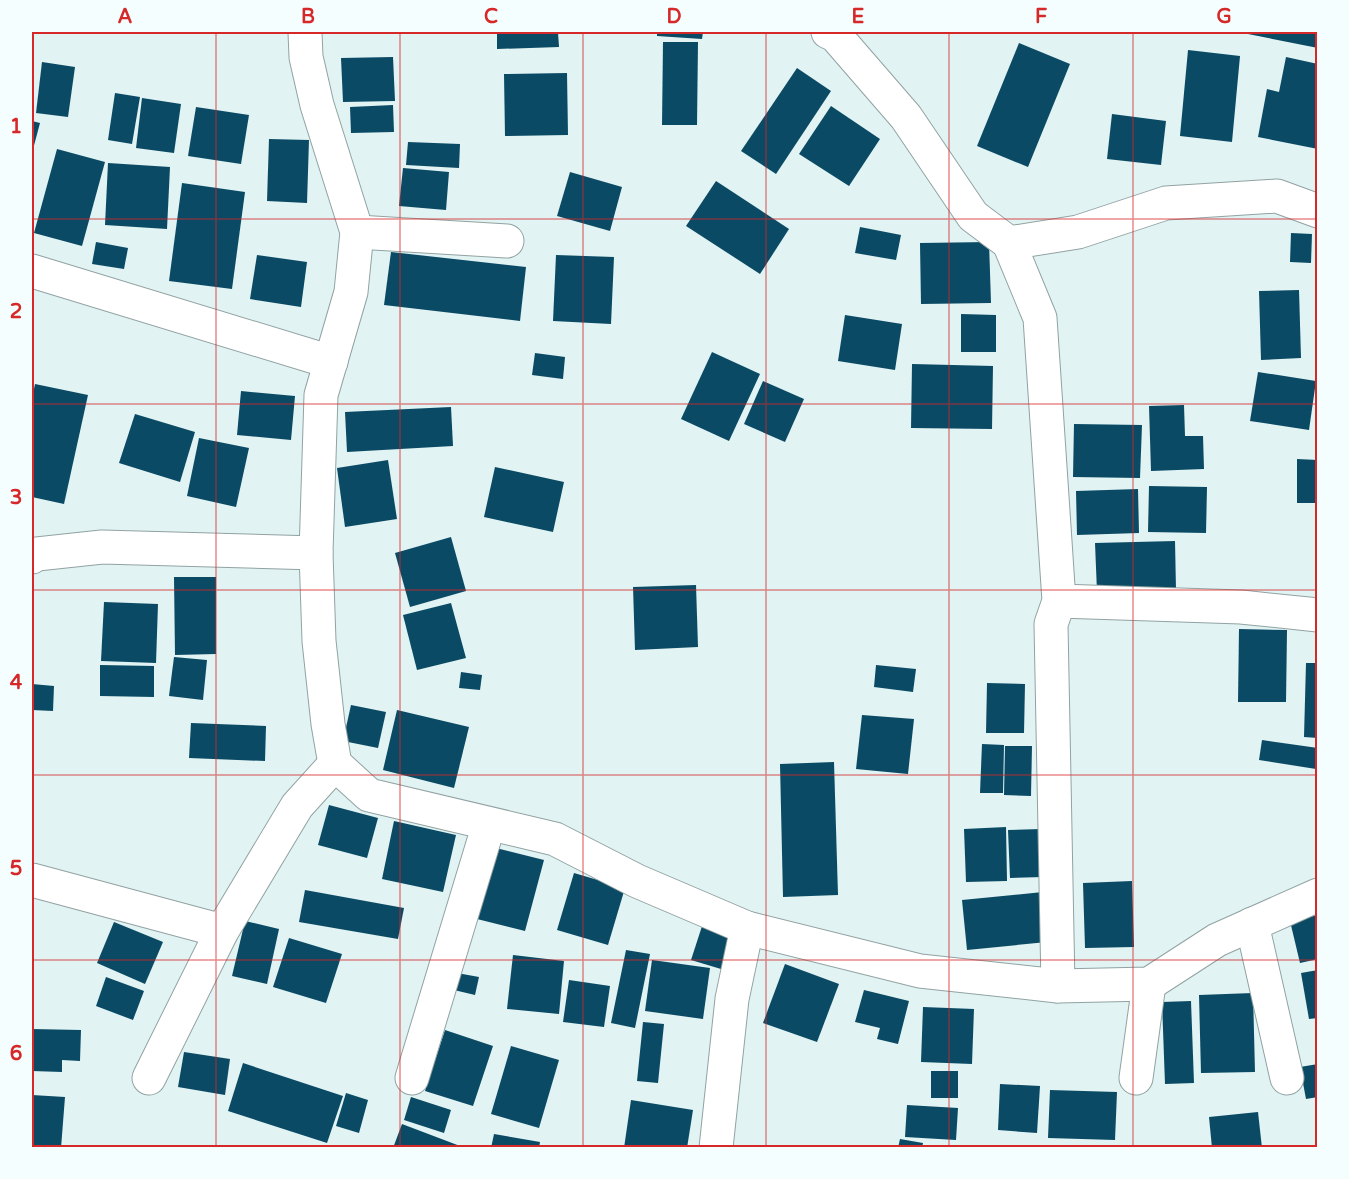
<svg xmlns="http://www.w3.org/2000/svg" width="1349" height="1179" viewBox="0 0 1349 1179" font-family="'Varela Round',sans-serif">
	<rect width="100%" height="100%" fill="#e1f3f3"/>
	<!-- building -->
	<g fill="#0a4a64">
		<path d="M 497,32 L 558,32 L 559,47 L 497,49 Z"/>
		<path d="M 657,32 L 703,32 L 702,39 L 657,36 Z"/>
		<path d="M 1248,32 L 1318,32 L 1318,48 L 1248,34 Z"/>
		<path d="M 663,42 L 698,42 L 697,125 L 662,125 Z"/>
		<path d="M 1019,43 L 1070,64 L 1028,167 L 977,146 Z"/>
		<path d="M 1188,50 L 1240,56 L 1232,142 L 1180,136 Z"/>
		<path d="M 393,57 L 395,101 L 343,102 L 341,58 Z"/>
		<path d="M 1286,57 L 1318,64 L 1318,149 L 1258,137 L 1267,89 L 1279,92 Z"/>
		<path d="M 42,62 L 75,67 L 68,117 L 36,113 Z"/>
		<path d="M 797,68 L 831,91 L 776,174 L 741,151 Z"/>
		<path d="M 567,73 L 568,135 L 505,136 L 504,74 Z"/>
		<path d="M 115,93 L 140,97 L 132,144 L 108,140 Z"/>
		<path d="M 142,98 L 181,104 L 174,153 L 136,148 Z"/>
		<path d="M 393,105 L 394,132 L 351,133 L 350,107 Z"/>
		<path d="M 831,106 L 880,139 L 849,186 L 799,154 Z"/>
		<path d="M 196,107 L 249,115 L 241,164 L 188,156 Z"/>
		<path d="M 1112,114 L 1166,121 L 1161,165 L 1107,159 Z"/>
		<path d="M 32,121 L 40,123 L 32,153 Z"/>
		<path d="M 269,139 L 309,140 L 307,203 L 267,201 Z"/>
		<path d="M 408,142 L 460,144 L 459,168 L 406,165 Z"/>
		<path d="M 57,149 L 105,162 L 82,246 L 34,233 Z"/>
		<path d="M 108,163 L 170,167 L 167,229 L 105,225 Z"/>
		<path d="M 403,168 L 449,172 L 446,210 L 399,206 Z"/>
		<path d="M 570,172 L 622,187 L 610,231 L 557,216 Z"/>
		<path d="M 716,181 L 789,229 L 760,274 L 686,226 Z"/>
		<path d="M 182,183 L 245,192 L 232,289 L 169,281 Z"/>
		<path d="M 860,227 L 901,235 L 896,260 L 855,253 Z"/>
		<path d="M 1291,233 L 1312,234 L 1311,263 L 1290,262 Z"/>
		<path d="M 96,242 L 128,248 L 124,269 L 92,264 Z"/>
		<path d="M 989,242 L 991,303 L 921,304 L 920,243 Z"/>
		<path d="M 391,252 L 526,267 L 520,321 L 384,305 Z"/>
		<path d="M 257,255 L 307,262 L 301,307 L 250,299 Z"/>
		<path d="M 556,255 L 614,257 L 611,324 L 553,321 Z"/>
		<path d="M 1316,284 L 1318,284 L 1318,301 L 1315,300 Z"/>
		<path d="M 1299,290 L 1301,358 L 1261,360 L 1259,291 Z"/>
		<path d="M 961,314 L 996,315 L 996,352 L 961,352 Z"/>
		<path d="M 845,315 L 902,324 L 895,370 L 838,361 Z"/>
		<path d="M 712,352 L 760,374 L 729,441 L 681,419 Z"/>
		<path d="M 535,353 L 565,357 L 563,379 L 532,375 Z"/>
		<path d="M 912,364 L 993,366 L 992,429 L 911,428 Z"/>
		<path d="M 1258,372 L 1316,381 L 1309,430 L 1250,421 Z"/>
		<path d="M 763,381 L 804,399 L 785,442 L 744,424 Z"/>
		<path d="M 35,384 L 88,395 L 64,504 L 32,497 L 32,399 Z"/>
		<path d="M 241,391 L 295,396 L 291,440 L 237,435 Z"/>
		<path d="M 1184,405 L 1185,436 L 1203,436 L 1204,469 L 1151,471 L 1149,406 Z"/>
		<path d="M 451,407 L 453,446 L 347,452 L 345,412 Z"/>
		<path d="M 135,414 L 195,432 L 180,482 L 119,463 Z"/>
		<path d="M 1074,424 L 1142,425 L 1140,478 L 1073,477 Z"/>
		<path d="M 199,438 L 249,448 L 236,507 L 187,496 Z"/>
		<path d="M 1297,459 L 1318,460 L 1318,503 L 1297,503 Z"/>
		<path d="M 388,460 L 397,519 L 345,527 L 337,468 Z"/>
		<path d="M 495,467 L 564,482 L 553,532 L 484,517 Z"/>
		<path d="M 1149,486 L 1207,487 L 1206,533 L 1148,532 Z"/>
		<path d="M 1138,489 L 1139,533 L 1077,535 L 1076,491 Z"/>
		<path d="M 451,537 L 466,591 L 410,607 L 395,553 Z"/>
		<path d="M 1175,541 L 1176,590 L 1097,592 L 1095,543 Z"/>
		<path d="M 174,577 L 216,577 L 216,654 L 175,655 Z"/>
		<path d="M 696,585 L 698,647 L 635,650 L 633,587 Z"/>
		<path d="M 104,602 L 158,604 L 156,663 L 101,661 Z"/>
		<path d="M 451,603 L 466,658 L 417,670 L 403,615 Z"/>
		<path d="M 1239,629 L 1287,630 L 1286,702 L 1238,702 Z"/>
		<path d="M 174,657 L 207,660 L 203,700 L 169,696 Z"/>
		<path d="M 1306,663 L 1318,663 L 1318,738 L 1304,737 Z"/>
		<path d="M 100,665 L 154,666 L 154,697 L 100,696 Z"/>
		<path d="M 876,665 L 916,669 L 913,692 L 874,687 Z"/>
		<path d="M 461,672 L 482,675 L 480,690 L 459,688 Z"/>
		<path d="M 987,683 L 1025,684 L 1024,733 L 986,733 Z"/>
		<path d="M 32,684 L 54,686 L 53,711 L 32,710 Z"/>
		<path d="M 351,705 L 386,712 L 378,748 L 343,741 Z"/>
		<path d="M 397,710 L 469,727 L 454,788 L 383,770 Z"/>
		<path d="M 862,715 L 914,719 L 908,774 L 856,769 Z"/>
		<path d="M 191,723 L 266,726 L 265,761 L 189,758 Z"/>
		<path d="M 1262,740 L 1318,748 L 1316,769 L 1259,760 Z"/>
		<path d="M 982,744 L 1004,745 L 1003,793 L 980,793 Z"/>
		<path d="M 1005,746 L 1032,746 L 1031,796 L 1004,795 Z"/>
		<path d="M 834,762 L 838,895 L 783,897 L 780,764 Z"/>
		<path d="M 329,805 L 378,818 L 367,858 L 318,845 Z"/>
		<path d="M 394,821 L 456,835 L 443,892 L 382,879 Z"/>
		<path d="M 1006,827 L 1007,881 L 966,882 L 964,829 Z"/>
		<path d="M 1041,829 L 1043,877 L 1010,878 L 1008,830 Z"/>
		<path d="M 496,848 L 544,860 L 525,931 L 477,919 Z"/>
		<path d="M 574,873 L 625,888 L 608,945 L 557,930 Z"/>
		<path d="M 1132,881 L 1134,947 L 1085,948 L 1083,883 Z"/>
		<path d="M 305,890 L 404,908 L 398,939 L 299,922 Z"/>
		<path d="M 1043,892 L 1047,942 L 967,950 L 962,900 Z"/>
		<path d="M 1318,915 L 1318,959 L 1300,963 L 1290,921 Z"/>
		<path d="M 704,920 L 734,930 L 721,969 L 691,960 Z"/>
		<path d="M 245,921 L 279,929 L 267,984 L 232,976 Z"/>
		<path d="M 114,922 L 163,942 L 145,984 L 97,963 Z"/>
		<path d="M 289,938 L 342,954 L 326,1003 L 273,987 Z"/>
		<path d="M 626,950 L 650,954 L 635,1028 L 611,1023 Z"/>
		<path d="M 513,955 L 564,961 L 559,1014 L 507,1009 Z"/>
		<path d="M 652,960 L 710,968 L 703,1019 L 645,1011 Z"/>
		<path d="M 785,964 L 839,984 L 817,1042 L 763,1023 Z"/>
		<path d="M 1318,970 L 1318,1018 L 1309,1019 L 1301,973 Z"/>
		<path d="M 457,973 L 479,977 L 475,995 L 454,990 Z"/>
		<path d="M 106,977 L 144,991 L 133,1020 L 96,1006 Z"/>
		<path d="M 569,980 L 610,986 L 604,1027 L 563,1022 Z"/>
		<path d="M 864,990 L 909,1001 L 898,1044 L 877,1039 L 880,1028 L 855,1022 Z"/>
		<path d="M 1253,993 L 1255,1072 L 1201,1073 L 1199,995 Z"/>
		<path d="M 1191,1001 L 1194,1083 L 1165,1084 L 1162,1002 Z"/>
		<path d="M 923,1007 L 974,1009 L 972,1064 L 921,1062 Z"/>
		<path d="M 643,1022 L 664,1024 L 658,1083 L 637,1081 Z"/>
		<path d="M 32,1029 L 81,1030 L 80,1061 L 62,1060 L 62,1072 L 32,1071 Z"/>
		<path d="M 445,1030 L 493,1046 L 473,1106 L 425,1091 Z"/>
		<path d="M 511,1046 L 559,1060 L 539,1128 L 491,1114 Z"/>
		<path d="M 184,1052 L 230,1059 L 225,1095 L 178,1087 Z"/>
		<path d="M 243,1063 L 343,1096 L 327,1143 L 228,1111 Z"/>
		<path d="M 1318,1064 L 1318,1097 L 1306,1099 L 1300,1067 Z"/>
		<rect x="931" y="1071" width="27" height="27"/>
		<path d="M 1000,1084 L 1040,1086 L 1037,1133 L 998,1130 Z"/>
		<path d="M 1050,1090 L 1117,1092 L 1115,1140 L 1048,1138 Z"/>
		<path d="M 346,1093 L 368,1100 L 359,1133 L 336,1126 Z"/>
		<path d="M 32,1095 L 65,1097 L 61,1148 L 32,1148 Z"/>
		<path d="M 411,1097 L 451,1110 L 444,1133 L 404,1120 Z"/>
		<path d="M 631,1100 L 693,1110 L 687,1148 L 624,1148 Z"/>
		<path d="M 907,1105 L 958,1108 L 956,1140 L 905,1137 Z"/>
		<path d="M 1258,1112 L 1262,1148 L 1212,1148 L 1209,1117 Z"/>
		<path d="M 402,1124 L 460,1146 L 460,1148 L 393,1148 Z"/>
		<path d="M 494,1134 L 540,1142 L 539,1148 L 491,1148 Z"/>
		<path d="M 900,1139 L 923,1143 L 922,1148 L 898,1148 Z"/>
	</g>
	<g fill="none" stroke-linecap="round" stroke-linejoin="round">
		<!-- street casing -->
		<g stroke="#92a2a2" stroke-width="35">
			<g id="street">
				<path d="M 305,32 L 306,57 L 317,105 L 357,232 L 351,292 L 321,395 L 316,553 L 319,641 L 328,724 L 335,764 L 369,795 L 555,839 L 637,881 L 747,928 L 920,971 L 1058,986 L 1149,984 L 1217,940 L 1318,895"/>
				<path d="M 828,32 L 835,35 L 906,117 L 973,216 L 1009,243 L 1078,232 L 1166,203 L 1277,196 L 1318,211"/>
				<path d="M 357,232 L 507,241"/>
				<path d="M 1009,243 L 1040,318 L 1059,601 L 1051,624 L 1058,986"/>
				<path d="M 32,271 L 331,362"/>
				<path d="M 32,557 L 37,554 L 102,547 L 316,553"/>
				<path d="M 1059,601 L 1241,607 L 1318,615"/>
				<path d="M 32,880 L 222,931"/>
				<path d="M 1252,924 L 1287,1078"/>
				<path d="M 149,1078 L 222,931 L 297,806 L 335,764"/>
				<path d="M 412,1078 L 489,824"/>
				<path d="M 1136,1078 L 1149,984"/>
				<path d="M 716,1148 L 732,999 L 747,928"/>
			</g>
		</g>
		<!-- street -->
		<use href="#street" stroke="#fff" stroke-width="33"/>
	</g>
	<!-- grid -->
	<path fill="none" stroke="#d62828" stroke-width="1.5" stroke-opacity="0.55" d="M 216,32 L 216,1148M 400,32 L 400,1148M 583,32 L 583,1148M 766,32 L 766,1148M 949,32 L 949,1148M 1133,32 L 1133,1148M 32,219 L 1318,219M 32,404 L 1318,404M 32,590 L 1318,590M 32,775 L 1318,775M 32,960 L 1318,960"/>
	<!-- border -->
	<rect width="1349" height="1179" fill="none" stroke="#f4feff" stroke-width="66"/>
	<rect x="33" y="33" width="1283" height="1113" fill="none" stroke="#d62828" stroke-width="2"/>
	<g font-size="20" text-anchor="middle" font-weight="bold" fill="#d62828">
		<text x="125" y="23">A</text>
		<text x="308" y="23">B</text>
		<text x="491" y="23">C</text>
		<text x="674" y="23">D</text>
		<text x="858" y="23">E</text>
		<text x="1041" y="23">F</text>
		<text x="1224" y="23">G</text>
		<text x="16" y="133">1</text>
		<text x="16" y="318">2</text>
		<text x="16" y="504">3</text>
		<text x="16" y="689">4</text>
		<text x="16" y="875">5</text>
		<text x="16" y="1060">6</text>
	</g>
</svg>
